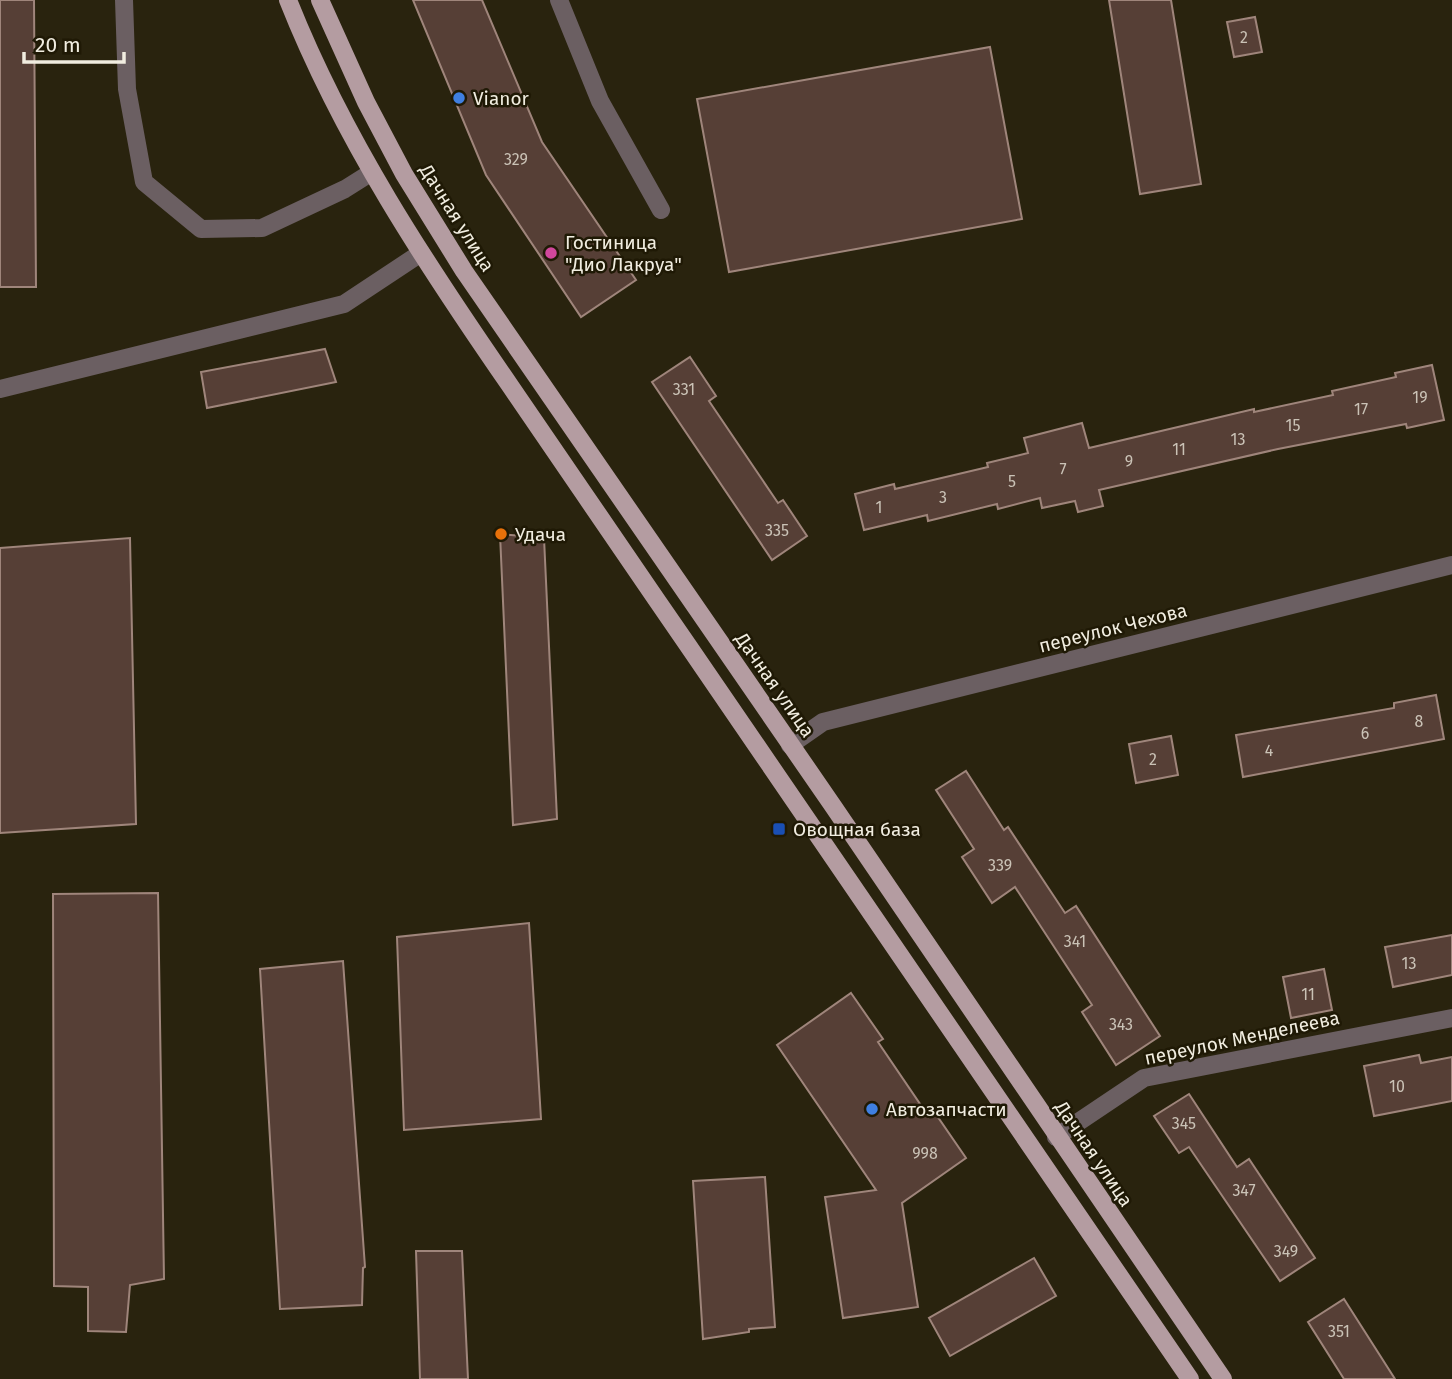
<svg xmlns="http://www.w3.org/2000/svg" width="1452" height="1379" viewBox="0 0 1452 1379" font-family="'Fira Sans',sans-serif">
	<rect width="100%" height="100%" fill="#29230e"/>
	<!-- building -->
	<g fill="#563f36" stroke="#9f857b" stroke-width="2">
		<path d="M 0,0 L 34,0 L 36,287 L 0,287 Z"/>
		<path d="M 413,0 L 482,0 L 542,142 L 636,280 L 581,317 L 486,175 Z"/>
		<path d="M 1109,0 L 1171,0 L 1201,184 L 1140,194 Z"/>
		<path d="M 1255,17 L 1262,52 L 1234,57 L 1227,22 Z"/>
		<path d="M 990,47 L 1022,219 L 729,272 L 697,99 Z"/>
		<path d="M 325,349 L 336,382 L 207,408 L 201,372 Z"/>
		<path d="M 690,357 L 716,396 L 709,401 L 778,503 L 783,500 L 807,536 L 772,560 L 652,382 Z"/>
		<path d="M 1432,365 L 1444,420 L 1407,428 L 1406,424 L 1278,449 L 1099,490 L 1103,506 L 1078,512 L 1075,501 L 1042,508 L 1040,498 L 998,509 L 997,504 L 928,521 L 927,515 L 864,530 L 855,494 L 894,484 L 895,489 L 988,467 L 987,463 L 1028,453 L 1024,438 L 1082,423 L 1089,448 L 1254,409 L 1254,412 L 1333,395 L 1332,391 L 1396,377 L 1395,373 Z"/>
		<path d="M 500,534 L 544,538 L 557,819 L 513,825 Z"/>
		<path d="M 130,538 L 136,824 L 0,833 L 0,548 Z"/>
		<path d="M 1436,695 L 1444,739 L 1243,777 L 1236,735 L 1394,708 L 1394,703 Z"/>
		<path d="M 1171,736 L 1178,775 L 1136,783 L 1129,744 Z"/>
		<path d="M 966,771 L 1004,830 L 1008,827 L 1065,913 L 1076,906 L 1160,1036 L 1116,1065 L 1082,1012 L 1092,1005 L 1015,887 L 992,903 L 962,857 L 974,849 L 936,790 Z"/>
		<path d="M 158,893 L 164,1279 L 130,1285 L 126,1332 L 88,1331 L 88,1287 L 54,1286 L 53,894 Z"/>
		<path d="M 529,923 L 541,1119 L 404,1130 L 397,937 Z"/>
		<path d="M 1452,935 L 1452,975 L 1393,987 L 1385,947 Z"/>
		<path d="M 343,961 L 365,1267 L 363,1268 L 362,1305 L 280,1309 L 260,969 Z"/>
		<path d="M 1324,969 L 1332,1010 L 1291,1018 L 1283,977 Z"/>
		<path d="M 851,993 L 883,1039 L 878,1042 L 929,1117 L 935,1113 L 966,1158 L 902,1203 L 918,1307 L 843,1318 L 825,1197 L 876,1190 L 777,1045 Z"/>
		<path d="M 1419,1055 L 1421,1063 L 1452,1057 L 1452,1101 L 1374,1116 L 1364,1066 Z"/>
		<path d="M 1189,1094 L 1237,1167 L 1249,1159 L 1315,1258 L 1280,1281 L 1189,1147 L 1179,1153 L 1154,1116 Z"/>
		<path d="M 765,1177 L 775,1327 L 749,1329 L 749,1332 L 703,1339 L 693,1181 Z"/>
		<path d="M 416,1251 L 462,1251 L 468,1379 L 420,1379 Z"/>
		<path d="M 1034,1258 L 1056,1296 L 950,1356 L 929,1318 Z"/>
		<path d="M 1344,1299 L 1395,1379 L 1344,1379 L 1308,1322 Z"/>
	</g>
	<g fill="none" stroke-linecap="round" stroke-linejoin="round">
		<!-- minor -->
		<g stroke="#6b5f62" stroke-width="18">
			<path d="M 124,0 L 127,89 L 144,182 L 201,229 L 262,228 L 345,189 L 372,172"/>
			<path d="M 559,0 L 600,101 L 661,210"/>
			<path d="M 0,389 L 344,304 L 421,253"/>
			<path d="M 790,745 L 823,722 L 1452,565"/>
			<path d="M 1056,1137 L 1144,1078 L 1452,1018"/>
		</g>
		<!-- major -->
		<g stroke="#b49ca1" stroke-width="18">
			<path d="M 288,0 C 343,139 426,264 511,387 C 559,458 608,528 656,599 C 835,858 1011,1119 1190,1379"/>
			<path d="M 320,0 L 366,102 L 404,174 L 464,271 L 833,806 L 1223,1379"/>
		</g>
	</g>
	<!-- markers -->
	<g fill="#3f7fe0" stroke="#1f1905" stroke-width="2.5">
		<circle cx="459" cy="98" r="7"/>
		<circle cx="872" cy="1109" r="7"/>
	</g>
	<circle fill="#d1479c" stroke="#1f1905" stroke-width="2.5" cx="551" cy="253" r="7"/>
	<circle fill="#e8710a" stroke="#1f1905" stroke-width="2.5" cx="501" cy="534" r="7"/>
	<rect fill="#1a4fb4" stroke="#1f1905" stroke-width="2.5" x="772" y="822" width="14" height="14" rx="3.5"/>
	<g text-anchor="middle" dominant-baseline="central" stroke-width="5" stroke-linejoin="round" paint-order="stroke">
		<!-- number labels -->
		<g font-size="16" fill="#cac2b6">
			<text x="1244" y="37">2</text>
			<text x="516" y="159">329</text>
			<text x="684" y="389">331</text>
			<text x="1420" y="397">19</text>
			<text x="1361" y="409">17</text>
			<text x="1293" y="425">15</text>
			<text x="1238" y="439">13</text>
			<text x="1179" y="449">11</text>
			<text x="1129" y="461">9</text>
			<text x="1063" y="469">7</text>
			<text x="1012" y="481">5</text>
			<text x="943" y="497">3</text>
			<text x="879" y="507">1</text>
			<text x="777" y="530">335</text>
			<text x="1419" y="721">8</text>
			<text x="1365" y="733">6</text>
			<text x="1269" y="750">4</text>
			<text x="1153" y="759">2</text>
			<text x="1000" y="865">339</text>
			<text x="1075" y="941">341</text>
			<text x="1409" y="963">13</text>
			<text x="1308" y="994">11</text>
			<text x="1121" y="1024">343</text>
			<text x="1397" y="1086">10</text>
			<text x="1184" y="1123">345</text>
			<text x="925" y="1153">998</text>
			<text x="1244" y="1190">347</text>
			<text x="1286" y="1251">349</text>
			<text x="1339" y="1331">351</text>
		</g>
		<!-- poi labels -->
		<g font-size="19" fill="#f1ede0" stroke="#1f1905" text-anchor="start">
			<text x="473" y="98">Vianor</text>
			<text x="565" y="242">Гостиница<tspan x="565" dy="22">"Дио Лакруа"</tspan></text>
			<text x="515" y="534">Удача</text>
			<text x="793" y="829">Овощная база</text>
			<text x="886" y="1109">Автозапчасти</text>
		</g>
		<!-- street labels -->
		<g font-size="19" fill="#f1ede0" stroke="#1f1905">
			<text transform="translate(457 218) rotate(58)">Дачная улица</text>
			<text transform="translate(1113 628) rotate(-14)">переулок Чехова</text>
			<text transform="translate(775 685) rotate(55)">Дачная улица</text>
			<text transform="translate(1242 1038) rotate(-12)">переулок Менделеева</text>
			<text transform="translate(1094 1154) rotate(56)">Дачная улица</text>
		</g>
	</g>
	<!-- scale -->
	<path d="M24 52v10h100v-10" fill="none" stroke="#f1ede0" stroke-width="3.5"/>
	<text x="35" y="52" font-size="21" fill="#f1ede0" stroke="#1f1905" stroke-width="5" paint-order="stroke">20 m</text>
</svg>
